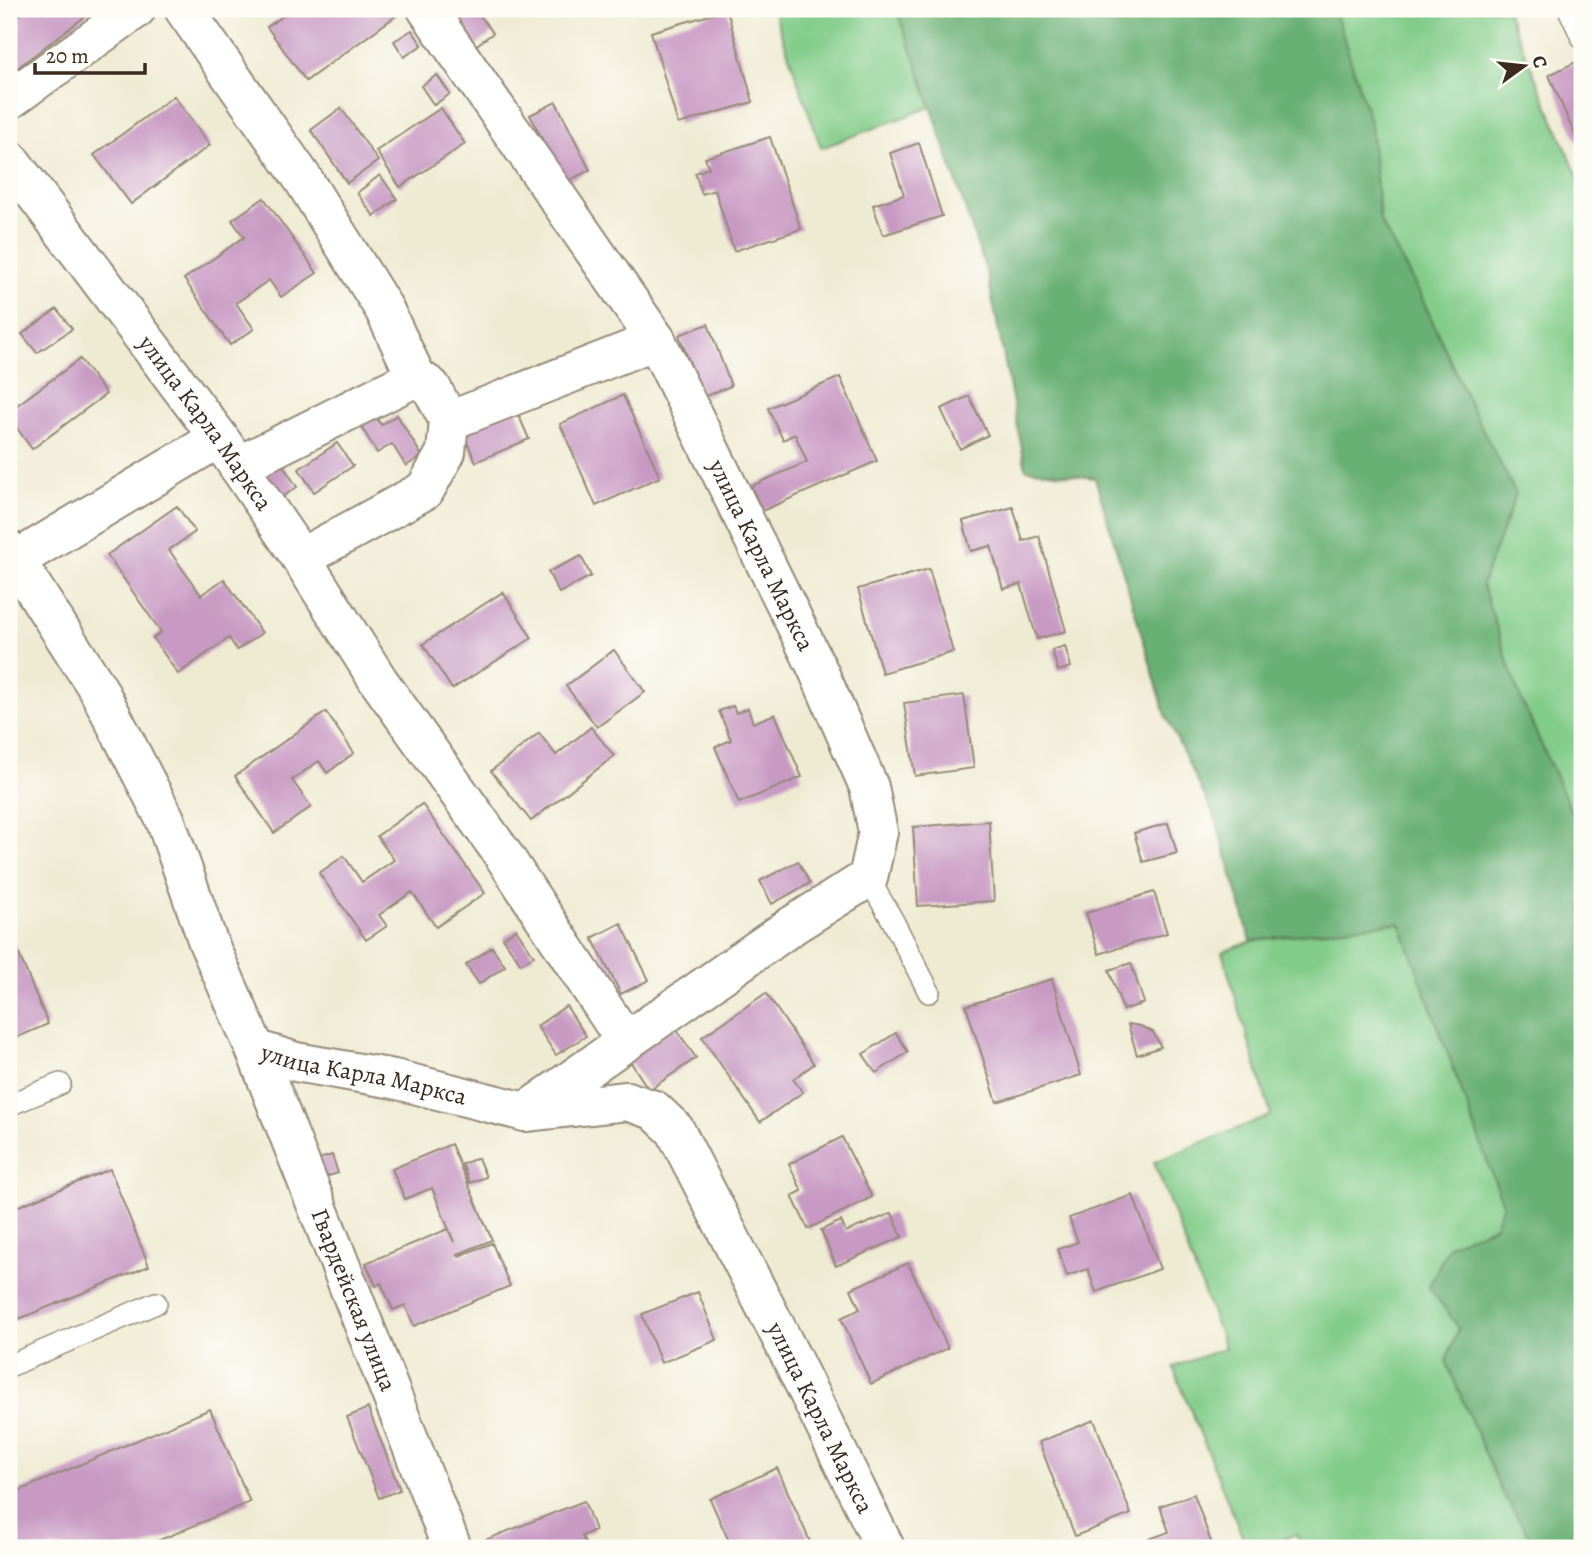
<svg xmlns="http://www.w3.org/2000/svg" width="1591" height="1557" viewBox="0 0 1591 1557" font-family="Alegreya,serif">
	<rect width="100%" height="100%" fill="#fdfcf7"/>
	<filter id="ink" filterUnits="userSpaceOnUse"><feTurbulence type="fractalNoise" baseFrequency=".0143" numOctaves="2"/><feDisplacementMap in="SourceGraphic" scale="14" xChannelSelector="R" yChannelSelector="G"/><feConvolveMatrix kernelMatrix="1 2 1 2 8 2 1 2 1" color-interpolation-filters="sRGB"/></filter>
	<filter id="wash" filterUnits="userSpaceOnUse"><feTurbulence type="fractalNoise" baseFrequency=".00686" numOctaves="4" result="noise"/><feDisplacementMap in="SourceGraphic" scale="28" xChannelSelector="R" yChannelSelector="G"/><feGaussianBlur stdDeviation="1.57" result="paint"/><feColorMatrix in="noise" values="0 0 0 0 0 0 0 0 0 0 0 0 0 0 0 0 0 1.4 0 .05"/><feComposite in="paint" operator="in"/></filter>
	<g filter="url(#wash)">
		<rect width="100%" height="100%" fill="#efebd3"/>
		<!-- green -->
		<g fill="#82cc89" stroke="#5e7b54" stroke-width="2">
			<path d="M 773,9 L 896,9 L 917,64 L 931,107 L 821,148 Z"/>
			<path d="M 1333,9 L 1506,9 L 1582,186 L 1582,835 L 1519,695 L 1482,584 L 1516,494 L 1471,407 L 1421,296 L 1380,221 L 1371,125 L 1339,23 Z"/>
			<path d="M 1400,923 L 1503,1204 L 1495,1226 L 1449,1245 L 1429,1287 L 1459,1328 L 1446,1361 L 1501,1491 L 1537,1548 L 1302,1548 L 1296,1534 L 1264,1548 L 1247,1548 L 1173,1367 L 1225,1348 L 1154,1162 L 1271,1115 L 1222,952 L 1252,941 L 1351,927 Z"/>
		</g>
		<!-- forest -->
		<path fill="#69b075" stroke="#526d4a" stroke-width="2" d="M 896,9 L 1333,9 L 1339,23 L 1371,125 L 1380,221 L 1421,296 L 1471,407 L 1516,494 L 1482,584 L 1519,695 L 1582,835 L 1582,1548 L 1537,1548 L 1501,1491 L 1446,1361 L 1459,1328 L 1429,1287 L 1449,1245 L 1495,1226 L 1503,1204 L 1400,923 L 1351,927 L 1251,941 L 1216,820 L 1166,716 L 1095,478 L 1026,469 L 988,277 L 917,64 Z"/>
		<g id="blocks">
			<!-- building -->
			<g fill="#c799c3">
				<path d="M 27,9 L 95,9 L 9,74 L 9,23 Z"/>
				<path d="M 293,9 L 368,9 L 370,10 L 372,9 L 393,9 L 397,15 L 306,81 L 267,27 Z"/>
				<path d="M 462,9 L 475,9 L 493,33 L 467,52 L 445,21 Z"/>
				<path d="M 727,10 L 753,102 L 678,124 L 651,32 Z"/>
				<path d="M 412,30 L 422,45 L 404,57 L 394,41 Z"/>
				<path d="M 1582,59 L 1582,152 L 1549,75 Z"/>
				<path d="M 437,75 L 450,94 L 434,105 L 421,86 Z"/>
				<path d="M 174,96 L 210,145 L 131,204 L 94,155 Z"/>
				<path d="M 556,102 L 590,170 L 564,183 L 530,115 Z"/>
				<path d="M 341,108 L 378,161 L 347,183 L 311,130 Z"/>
				<path d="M 441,108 L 465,144 L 400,187 L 376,151 Z"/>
				<path d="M 770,137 L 801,229 L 734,251 L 715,190 L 702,194 L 695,173 L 709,168 L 705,158 Z"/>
				<path d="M 919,143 L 942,216 L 883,235 L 873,205 L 904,195 L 890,153 Z"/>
				<path d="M 380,175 L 397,199 L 374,216 L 357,193 Z"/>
				<path d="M 264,198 L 317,273 L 281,297 L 269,280 L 236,303 L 254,329 L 230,345 L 184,279 L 244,237 L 232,220 Z"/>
				<path d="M 9,266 L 17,277 L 9,284 Z"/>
				<path d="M 57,309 L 72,329 L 37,353 L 22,334 Z"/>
				<path d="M 708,324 L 731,386 L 703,397 L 679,335 Z"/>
				<path d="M 80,359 L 106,394 L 32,449 L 9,417 L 9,411 Z"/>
				<path d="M 840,377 L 877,461 L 762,511 L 751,486 L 807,462 L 795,434 L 783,440 L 768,408 Z"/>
				<path d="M 623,395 L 660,477 L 596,506 L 560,424 Z"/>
				<path d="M 969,396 L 988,435 L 960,449 L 941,409 Z"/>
				<path d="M 514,404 L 529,439 L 476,462 L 460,427 Z"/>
				<path d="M 373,412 L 381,425 L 397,415 L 422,456 L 406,466 L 392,444 L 377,453 L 358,421 Z"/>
				<path d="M 337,443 L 353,466 L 314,492 L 299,469 Z"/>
				<path d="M 279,459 L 297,487 L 275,502 L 256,474 Z"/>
				<path d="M 177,506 L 195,532 L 169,550 L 201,595 L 224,579 L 262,633 L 237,650 L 229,638 L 178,674 L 153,638 L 161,632 L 107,555 Z"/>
				<path d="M 1013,507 L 1023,541 L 1039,536 L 1066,631 L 1037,639 L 1021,584 L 1003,589 L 991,546 L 971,551 L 963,521 Z"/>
				<path d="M 581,556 L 591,576 L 559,593 L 548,572 Z"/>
				<path d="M 929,569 L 953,652 L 882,673 L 858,589 Z"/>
				<path d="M 503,592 L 532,638 L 452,689 L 423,644 Z"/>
				<path d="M 1065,646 L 1071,667 L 1058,671 L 1052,650 Z"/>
				<path d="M 614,650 L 645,692 L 597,727 L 566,686 Z"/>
				<path d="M 964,695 L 974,768 L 915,776 L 904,703 Z"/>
				<path d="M 733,706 L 736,713 L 748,708 L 753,723 L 775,714 L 802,777 L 739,803 L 715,747 L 731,740 L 719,711 Z"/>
				<path d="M 326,712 L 354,753 L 327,773 L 319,761 L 292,780 L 311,807 L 274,833 L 235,776 Z"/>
				<path d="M 591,727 L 614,756 L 531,821 L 491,771 L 539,733 L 556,755 Z"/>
				<path d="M 422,804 L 485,893 L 436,927 L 412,892 L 379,915 L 387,926 L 366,940 L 319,873 L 344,856 L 362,882 L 394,860 L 377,836 Z"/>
				<path d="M 989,821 L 994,901 L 918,906 L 913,827 Z"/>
				<path d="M 1168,823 L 1177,853 L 1143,862 L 1134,833 Z"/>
				<path d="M 798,861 L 810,883 L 772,904 L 760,881 Z"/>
				<path d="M 1154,892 L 1167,933 L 1099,954 L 1086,913 Z"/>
				<path d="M 621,923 L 649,980 L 621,994 L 592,938 Z"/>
				<path d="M 516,929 L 534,956 L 521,964 L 503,938 Z"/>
				<path d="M 9,930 L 48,1024 L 9,1041 Z"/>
				<path d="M 492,947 L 505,966 L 479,984 L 466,965 Z"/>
				<path d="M 1131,963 L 1144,1003 L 1123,1010 L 1109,970 Z"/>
				<path d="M 1052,979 L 1081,1075 L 997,1102 L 966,1006 Z"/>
				<path d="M 766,993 L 814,1064 L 793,1079 L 803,1092 L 760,1122 L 702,1037 Z"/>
				<path d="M 566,1006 L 586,1036 L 556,1055 L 537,1026 Z"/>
				<path d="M 1128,1024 L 1140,1026 L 1153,1032 L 1161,1047 L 1137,1055 Z"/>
				<path d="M 674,1026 L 696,1058 L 649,1090 L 628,1058 Z"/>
				<path d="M 896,1033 L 908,1052 L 876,1073 L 863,1054 Z"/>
				<path d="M 842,1137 L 872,1197 L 808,1229 L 792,1196 L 802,1191 L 789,1164 Z"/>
				<path d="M 451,1144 L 492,1240 L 458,1254 L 459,1256 L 492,1243 L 510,1286 L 414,1326 L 405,1305 L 393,1310 L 381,1283 L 376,1286 L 366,1263 L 448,1229 L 454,1242 L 432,1188 L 405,1199 L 392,1169 Z"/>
				<path d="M 332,1155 L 338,1173 L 322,1178 L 316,1160 Z"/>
				<path d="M 478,1158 L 486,1177 L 470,1183 L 462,1164 Z"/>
				<path d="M 110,1169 L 149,1266 L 9,1323 L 9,1210 Z"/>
				<path d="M 1133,1195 L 1160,1269 L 1096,1292 L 1088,1269 L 1067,1276 L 1058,1249 L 1078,1242 L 1069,1218 Z"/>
				<path d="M 892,1213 L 902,1237 L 836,1266 L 821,1230 L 841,1221 L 846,1232 Z"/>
				<path d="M 908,1263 L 948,1348 L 871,1384 L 841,1318 L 860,1309 L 851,1289 Z"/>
				<path d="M 698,1292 L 717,1340 L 661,1363 L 642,1314 Z"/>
				<path d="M 368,1408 L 400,1490 L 379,1498 L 347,1417 Z"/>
				<path d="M 210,1409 L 250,1502 L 141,1548 L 9,1548 L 9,1495 Z"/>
				<path d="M 1094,1420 L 1131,1514 L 1075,1536 L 1039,1442 Z"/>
				<path d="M 777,1468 L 813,1548 L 732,1548 L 710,1499 Z"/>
				<path d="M 1194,1494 L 1212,1545 L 1204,1548 L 1152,1548 L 1149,1539 L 1169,1532 L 1160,1506 Z"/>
				<path d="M 584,1501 L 595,1530 L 582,1536 L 587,1548 L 482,1548 L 480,1542 Z"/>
			</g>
		</g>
	</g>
	<g filter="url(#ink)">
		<use href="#blocks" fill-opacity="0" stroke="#958a78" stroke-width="2"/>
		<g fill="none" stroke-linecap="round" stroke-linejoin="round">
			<!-- lane casing -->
			<g stroke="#958a78" stroke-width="24">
				<g id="lane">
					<path d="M 1569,9 L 1582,37"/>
					<path d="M 868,878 L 893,921 L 929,992"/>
					<path d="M 9,1105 L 60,1084"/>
					<path d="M 9,1366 L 156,1303"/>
				</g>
			</g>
			<!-- street casing -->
			<g stroke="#958a78" stroke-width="42">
				<g id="street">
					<path d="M 184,9 L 303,179 L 384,309 L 416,377"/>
					<path id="s1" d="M 427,9 L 656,340 L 817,668 L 869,787 L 878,832 L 868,878 L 793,925 L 525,1112"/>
					<path d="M 9,100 L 136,9"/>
					<path id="s2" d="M 9,159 L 219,438 L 301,558 L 378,680 L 504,856 L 626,1042"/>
					<path d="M 238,466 L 416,377 L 431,387 L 449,421 L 656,340"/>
					<path id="s3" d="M 9,550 L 98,689 L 165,819 L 208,942 L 255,1049 L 452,1548"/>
					<path d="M 301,558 L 425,490 L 446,452 L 449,421"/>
					<path d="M 16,560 L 219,438"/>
					<path id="s4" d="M 255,1049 L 296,1062 L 394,1079 L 525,1112 L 627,1101 L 654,1110 L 675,1130 L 791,1357 L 885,1548"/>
				</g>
			</g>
			<!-- lane -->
			<use href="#lane" stroke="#fff" stroke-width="21"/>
			<!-- street -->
			<use href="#street" stroke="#fff" stroke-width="38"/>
		</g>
	</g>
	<g text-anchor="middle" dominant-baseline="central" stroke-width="7" stroke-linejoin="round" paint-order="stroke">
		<!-- street labels -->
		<g font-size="24" fill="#3b2a1e" stroke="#fdfcf7">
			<text stroke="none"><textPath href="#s2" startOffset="329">улица Карла Маркса</textPath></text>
			<text stroke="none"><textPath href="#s1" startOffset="642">улица Карла Маркса</textPath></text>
			<text stroke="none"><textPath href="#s4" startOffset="112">улица Карла Маркса</textPath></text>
			<text stroke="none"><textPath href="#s3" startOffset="828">Гвардейская улица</textPath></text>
			<text stroke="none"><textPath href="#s4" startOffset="760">улица Карла Маркса</textPath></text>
		</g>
	</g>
	<!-- margin -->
	<rect width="1591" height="1557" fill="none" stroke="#fdfcf7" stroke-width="35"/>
	<!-- north arrow -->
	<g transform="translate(1524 66) rotate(75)" stroke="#fdfcf7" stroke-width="5" paint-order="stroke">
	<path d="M0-5L12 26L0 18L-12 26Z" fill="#3b2a1e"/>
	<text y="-10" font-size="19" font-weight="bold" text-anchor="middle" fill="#3b2a1e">С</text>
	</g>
	<!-- scale -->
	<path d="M35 63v10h110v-10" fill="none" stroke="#3b2a1e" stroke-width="3.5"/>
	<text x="46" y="63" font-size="21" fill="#3b2a1e" stroke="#fdfcf7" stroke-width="5" paint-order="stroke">20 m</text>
</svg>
